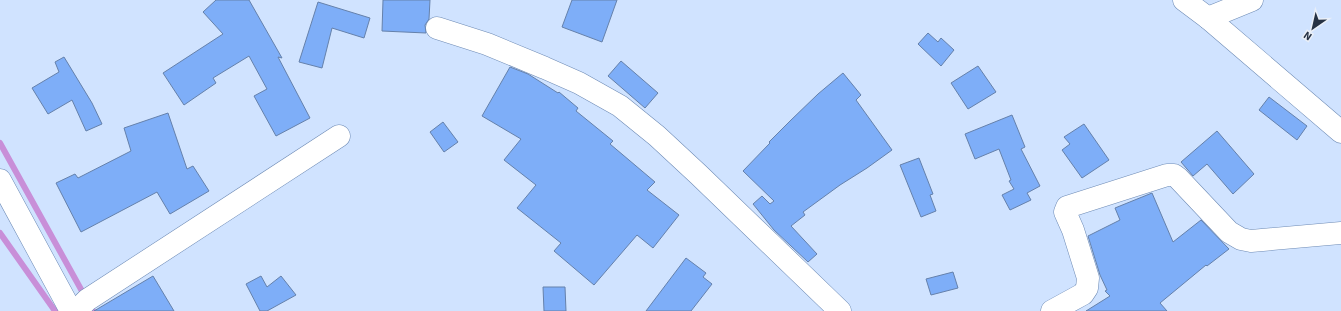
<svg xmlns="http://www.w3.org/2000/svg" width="1341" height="311" viewBox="0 0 1341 311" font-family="'Source Sans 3',sans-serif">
	<rect width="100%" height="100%" fill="#d0e3ff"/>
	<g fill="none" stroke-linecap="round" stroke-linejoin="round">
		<!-- stream -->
		<g stroke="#c88fd8" stroke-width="6">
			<path d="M 0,143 L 93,311"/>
			<path d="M 0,233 L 55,311"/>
		</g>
	</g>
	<!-- building -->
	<g fill="#7eaef8" stroke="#6581ab">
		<path d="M 216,0 L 249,0 L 282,58 L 278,57 L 310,118 L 276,136 L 254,96 L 267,89 L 249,56 L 213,78 L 216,83 L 184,105 L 163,73 L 223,34 L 203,12 Z"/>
		<path d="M 383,0 L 430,0 L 429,19 L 425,25 L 426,33 L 382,31 Z"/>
		<path d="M 572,0 L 617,0 L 602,42 L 562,27 Z"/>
		<path d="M 318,2 L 370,18 L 364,38 L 332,28 L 322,68 L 299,62 Z"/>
		<path d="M 928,33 L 938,42 L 941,38 L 954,50 L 941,66 L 918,44 Z"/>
		<path d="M 64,57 L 92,103 L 102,124 L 86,131 L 72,100 L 48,114 L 32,88 L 59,72 L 55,62 Z"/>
		<path d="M 621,61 L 658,93 L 645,108 L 608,76 Z"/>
		<path d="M 978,66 L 996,92 L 968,109 L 951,83 Z"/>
		<path d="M 510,67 L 528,74 L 558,93 L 559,92 L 578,108 L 576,111 L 613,141 L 610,144 L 655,182 L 647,190 L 679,215 L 653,248 L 637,235 L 594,285 L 554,251 L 561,243 L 517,208 L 536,185 L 504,160 L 521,139 L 482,116 Z"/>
		<path d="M 843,73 L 861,95 L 856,100 L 892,150 L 867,168 L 840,185 L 803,212 L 805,215 L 791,226 L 817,254 L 808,262 L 774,230 L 753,204 L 762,196 L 770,204 L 774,201 L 743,171 L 770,143 L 769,142 L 790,121 L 818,94 Z"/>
		<path d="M 1269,97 L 1307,126 L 1297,140 L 1259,110 Z"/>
		<path d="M 168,113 L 187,169 L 193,166 L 209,191 L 170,214 L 157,192 L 81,232 L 56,183 L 75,174 L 78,178 L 131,151 L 124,128 Z"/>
		<path d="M 1012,115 L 1025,147 L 1021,149 L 1040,186 L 1027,193 L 1031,200 L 1010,210 L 1002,195 L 1014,189 L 1009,181 L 1011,180 L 999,149 L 975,159 L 965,134 Z"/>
		<path d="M 443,122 L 458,142 L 444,152 L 430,132 Z"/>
		<path d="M 1084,124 L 1109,160 L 1082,178 L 1062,150 L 1070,144 L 1064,137 Z"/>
		<path d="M 1217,131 L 1254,174 L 1233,194 L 1207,164 L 1193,176 L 1181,162 Z"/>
		<path d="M 919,158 L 933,194 L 930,195 L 936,211 L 921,217 L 900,165 Z"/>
		<path d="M 1152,193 L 1173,242 L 1201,220 L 1229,249 L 1207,266 L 1206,265 L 1160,303 L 1167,311 L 1086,311 L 1110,296 L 1105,291 L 1107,290 L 1100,275 L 1088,236 L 1120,220 L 1115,208 Z"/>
		<path d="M 686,258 L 706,273 L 703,277 L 712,284 L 691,311 L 646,311 Z"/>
		<path d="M 953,272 L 958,288 L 931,295 L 926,279 Z"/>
		<path d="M 153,276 L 174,311 L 94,311 Z"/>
		<path d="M 261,276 L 267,287 L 281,276 L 296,295 L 267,311 L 260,311 L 246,284 Z"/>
		<path d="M 543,287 L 565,287 L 566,311 L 544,311 Z"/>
	</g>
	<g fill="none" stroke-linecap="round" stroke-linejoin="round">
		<!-- minor casing -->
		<g stroke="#6e8bb5" stroke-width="23">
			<g id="minor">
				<path d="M 1184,0 L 1208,18 L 1341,132"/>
				<path d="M 1208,18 L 1252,0"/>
				<path d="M 437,28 L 487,44 L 545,68 L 579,83 L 620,106 L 657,136 L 699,175 L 840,311"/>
				<path d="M 0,180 L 71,311"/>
				<path d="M 76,311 L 87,300 L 339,136"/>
				<path d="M 1052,311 L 1083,294 L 1087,288 L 1088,278 L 1073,230 L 1065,212 L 1067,207 L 1167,175 L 1174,175 L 1178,178 L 1229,232 L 1241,239 L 1251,241 L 1341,233"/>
			</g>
		</g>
		<!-- minor -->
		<use href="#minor" stroke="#fff" stroke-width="22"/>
	</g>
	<!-- north arrow -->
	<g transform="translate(1313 28) rotate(214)" stroke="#e9eff8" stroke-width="3" paint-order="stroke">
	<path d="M0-3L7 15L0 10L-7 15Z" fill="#263244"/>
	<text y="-6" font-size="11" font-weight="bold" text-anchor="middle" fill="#263244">N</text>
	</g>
</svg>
